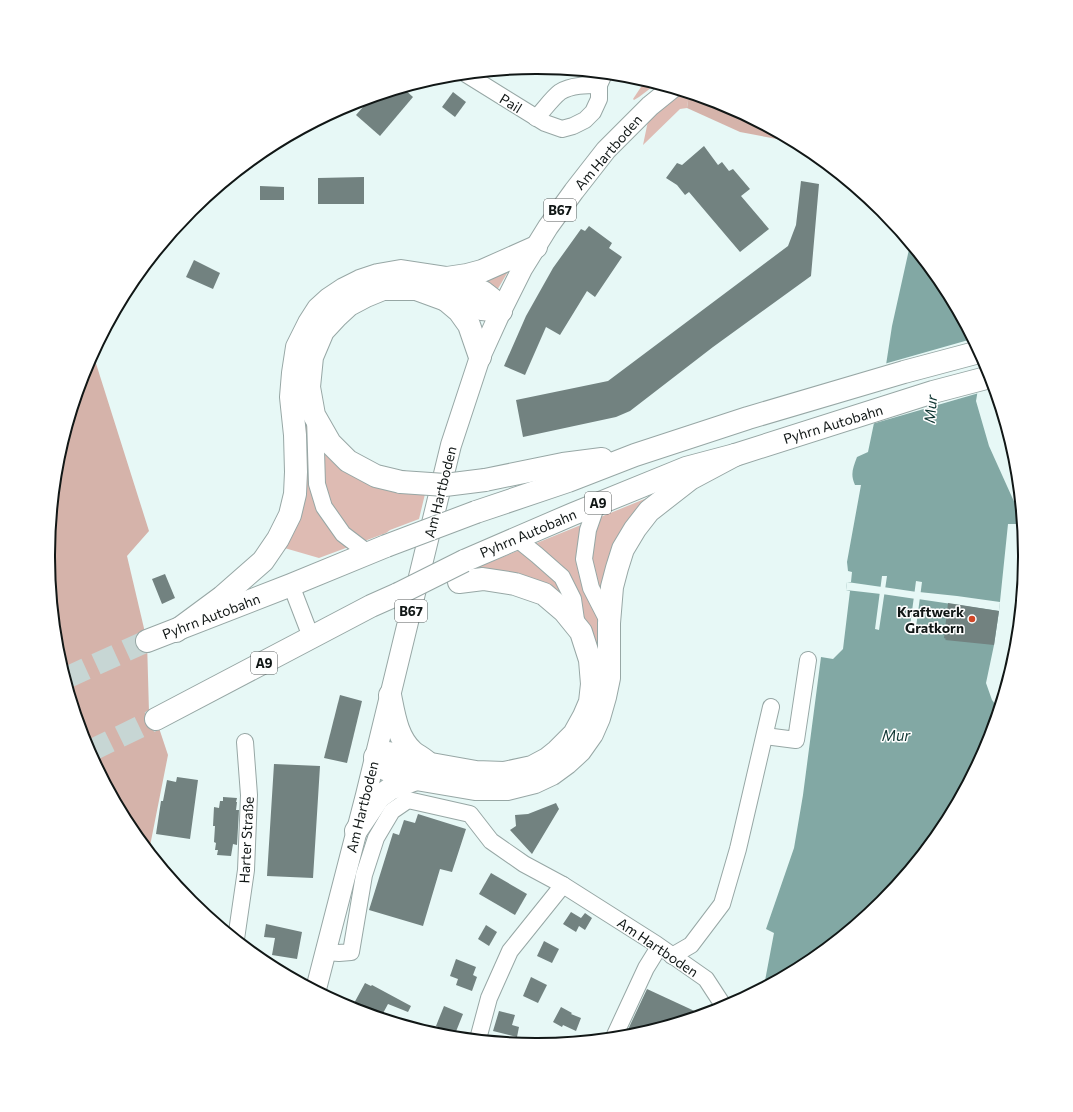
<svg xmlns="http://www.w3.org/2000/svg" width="1073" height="1112" viewBox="0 0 1073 1112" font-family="Commissioner,sans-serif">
	<rect width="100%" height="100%" fill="#e7f8f6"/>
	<!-- green -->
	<g fill="#debbb3">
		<path d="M 645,81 L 656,84 L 639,97 L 634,100 L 633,99 Z"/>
		<path d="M 679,91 L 689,94 L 687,108 L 680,109 L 643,145 L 648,121 Z"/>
		<path d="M 509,270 L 496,292 L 473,280 Z"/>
		<path d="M 331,314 L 310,426 L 425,494 L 419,519 L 390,530 L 386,533 L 319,558 L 281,547 L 299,413 Z"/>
		<path d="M 647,498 L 649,503 L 640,511 L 629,524 L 611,557 L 604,595 L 602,674 L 599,700 L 596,714 L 584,738 L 574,750 L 565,760 L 546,771 L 531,777 L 514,781 L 498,783 L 466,781 L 391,765 L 390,761 L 396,761 C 417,766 437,771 458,775 C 475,778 493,782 509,779 C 524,777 537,771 549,764 C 594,739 611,677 588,632 C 583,624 577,617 571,610 C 567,606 563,601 559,597 C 530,577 497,572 463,575 L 466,572 Z"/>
	</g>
	<!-- forest -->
	<g fill="#d5b3aa">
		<path d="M 689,94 L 724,105 L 793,142 L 740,132 L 687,108 Z"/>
		<path d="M 93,354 L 149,531 L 127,556 L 147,641 L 149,712 L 156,719 L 168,755 L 149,851 L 130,827 L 85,743 L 57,651 L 48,556 L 57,460 L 85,369 Z"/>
	</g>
	<!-- water -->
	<path fill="#82a8a4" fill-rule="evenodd" d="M 910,245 L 943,285 L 983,359 L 976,401 L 989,446 L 1016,506 L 1016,524 L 1008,524 L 999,611 L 994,645 L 986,683 L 992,700 L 998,708 L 988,743 L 943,828 L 882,902 L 808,962 L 764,986 L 774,933 L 766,929 L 794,848 L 803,795 L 821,657 L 833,659 L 843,649 L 850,591 L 846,590 L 847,582 L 851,582 L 852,572 L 848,571 L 847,562 L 861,485 L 855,485 C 850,474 853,468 857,457 L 868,452 L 886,365 L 892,326 ZM 882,576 L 887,576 L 879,630 L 875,629 ZM 916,581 L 922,582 L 915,635 L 909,634 Z"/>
	<!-- pier -->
	<g fill="#e7f8f6">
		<path d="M 972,339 L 984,362 L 979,393 L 872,424 L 878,394 L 881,393 L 878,393 L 884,364 Z"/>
		<path d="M 847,582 L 882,587 L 881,594 L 846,590 Z"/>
		<path d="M 883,587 L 917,592 L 916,599 L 882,594 Z"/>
		<path d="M 919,592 L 957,596 L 1000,602 L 999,611 L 918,599 Z"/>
	</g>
	<!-- building -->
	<g fill="#728280">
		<path d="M 403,88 L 413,97 L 380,136 L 356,115 L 370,99 Z"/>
		<path d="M 453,92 L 466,102 L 455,117 L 442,107 Z"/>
		<path d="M 704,146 L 718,165 L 722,162 L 729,171 L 733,169 L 750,189 L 741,196 L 769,229 L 740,252 L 689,192 L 685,195 L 677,185 L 666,178 L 677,163 L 682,165 Z"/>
		<path d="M 364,177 L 364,204 L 318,204 L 318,178 Z"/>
		<path d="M 801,181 L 819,184 L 811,276 L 713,347 L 630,411 L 616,417 L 523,437 L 516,400 L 608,381 L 788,246 L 796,225 Z"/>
		<path d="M 260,186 L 284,187 L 284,200 L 260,200 Z"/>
		<path d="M 589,226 L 612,243 L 609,248 L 622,257 L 595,297 L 587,291 L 560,335 L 546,327 L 525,375 L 504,366 L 526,316 L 553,268 L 581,229 L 585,231 Z"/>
		<path d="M 194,260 L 220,273 L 213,289 L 186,277 Z"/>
		<path d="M 165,574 L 175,598 L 162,604 L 152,579 Z"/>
		<path d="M 948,603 L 999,611 L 994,645 L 945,640 L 946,639 L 944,638 Z"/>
		<path d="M 340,695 L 362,701 L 347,763 L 324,758 Z"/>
		<path d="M 274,764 L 320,766 L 313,878 L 267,876 Z"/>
		<path d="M 177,777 L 198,780 L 190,839 L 156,834 L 161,801 L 163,801 L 167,780 L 176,782 Z"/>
		<path d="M 223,797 L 237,798 L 236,802 L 237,802 L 236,810 L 239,810 L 237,845 L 233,844 L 231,856 L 217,855 L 218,850 L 215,850 L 216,843 L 214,842 L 215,826 L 213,826 L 214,807 L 219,808 L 220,801 L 223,801 Z"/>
		<path d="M 556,803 L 559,809 L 532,854 L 510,830 L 516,826 L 515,815 L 528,814 Z"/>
		<path d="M 418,814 L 466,829 L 452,872 L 440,869 L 423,926 L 369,910 L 393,833 L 399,835 L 404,820 L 415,823 Z"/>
		<path d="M 491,873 L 527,894 L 515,915 L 479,894 Z"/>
		<path d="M 571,912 L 581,918 L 585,913 L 592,918 L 585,930 L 579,926 L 576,932 L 563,924 Z"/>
		<path d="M 266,924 L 302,932 L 297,959 L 272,955 L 275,938 L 264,937 Z"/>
		<path d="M 486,925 L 497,932 L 489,946 L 478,939 Z"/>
		<path d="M 544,941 L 559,949 L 552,963 L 537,956 Z"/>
		<path d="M 456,959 L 476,967 L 473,975 L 477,977 L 472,991 L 456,985 L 458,979 L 450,976 Z"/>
		<path d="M 531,977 L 547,985 L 538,1003 L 523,996 Z"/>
		<path d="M 365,983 L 371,986 L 372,985 L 411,1006 L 408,1012 L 388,1004 L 381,1017 L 357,1009 L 352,1007 Z"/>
		<path d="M 647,989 L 701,1014 L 632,1035 L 625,1036 Z"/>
		<path d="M 444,1006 L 463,1014 L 455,1034 L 436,1026 Z"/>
		<path d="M 561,1007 L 572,1013 L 571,1014 L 581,1018 L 576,1031 L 563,1025 L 562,1027 L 553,1022 Z"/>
		<path d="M 499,1011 L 515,1015 L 512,1025 L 519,1027 L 517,1037 L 493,1031 Z"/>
	</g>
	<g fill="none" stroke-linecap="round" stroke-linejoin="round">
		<!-- highway-tunnel -->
		<g stroke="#c7d6d4" stroke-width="22" stroke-dasharray="22 11" stroke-linecap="butt">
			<path d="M 66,678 L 147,641"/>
			<path d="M 90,751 L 156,719"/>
		</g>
		<!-- minor casing -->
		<g stroke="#97a7a5" stroke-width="18">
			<g id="minor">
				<path d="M 466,74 L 545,123 L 562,129 L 573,126 L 585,120 L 593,112 L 599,99 L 599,85 L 604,74"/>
				<path d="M 536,118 C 543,111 552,98 560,92 C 571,85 587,85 599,85"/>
				<path d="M 315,418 L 317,484 L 324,507 L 343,534 L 368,553"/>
				<path d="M 597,504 L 588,530 L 584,559 L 591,588 L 609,623"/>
				<path d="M 516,538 L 537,555 L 562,577 L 573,599 L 577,627"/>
				<path d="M 291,585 L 311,637"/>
				<path d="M 765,736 L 796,740 L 808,660"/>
				<path d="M 236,939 L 246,870 L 249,795 L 245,742"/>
				<path d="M 326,952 L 339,953 L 351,952 L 364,875 L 376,838 L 392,811 L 408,800 L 470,814 L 491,841 L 524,864 L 563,885 L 656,944 L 706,979 L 721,1002 L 723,1008"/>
				<path d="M 672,956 L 691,945 L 722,904 L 738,849 L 771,707"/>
				<path d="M 614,1037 L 646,968 L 659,947"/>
				<path d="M 478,1039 L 489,998 L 510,951 L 563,885"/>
			</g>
		</g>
		<!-- major casing -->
		<g stroke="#97a7a5" stroke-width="22">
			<path id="major" d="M 316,989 L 366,795 L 451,445 L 480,357 L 501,311 L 522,269 L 548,227 L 574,191 L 606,150 L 650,106 L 671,89"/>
		</g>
		<!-- highway casing -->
		<g stroke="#97a7a5" stroke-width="24">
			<g id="highway">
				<path d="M 447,278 L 467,275 L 482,271 L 536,247"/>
				<path d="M 446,300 L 459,311 L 469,325 L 480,357"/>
				<path d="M 485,480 L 563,464 L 602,459"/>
				<path d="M 401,482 L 376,476 L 348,461 L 330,443 L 314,415 L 309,387 L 312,357 L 323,331 L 336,317 L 349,305 L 366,296 L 383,289 L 416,289 L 446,300 L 482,309 L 501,311"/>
				<path d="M 476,512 L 568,481 L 635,455 L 748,418 L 904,372 L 979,352"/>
				<path d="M 464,561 L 573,514 L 686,468 L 735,455 L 933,392 L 990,377"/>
				<path d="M 459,582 L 483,579 L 515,584 L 544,594 L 564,611 L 581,632 L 590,660 L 592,684 L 590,702 L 584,716 L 574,734 L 557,751 L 547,759 L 532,767 L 504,773 L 476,772 L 431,764 L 388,753 L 375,757 L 385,769 L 398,774 L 416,779 L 475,789 L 507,789 L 535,782 L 552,774 L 567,763 L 580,751 L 592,734 L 599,718 L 605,697 L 609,678 L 609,623 L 612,587 L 617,568 L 623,549 L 635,529 L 649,511 L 690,479 L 735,455"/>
				<path d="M 176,631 L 222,597 L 263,561 L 278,539 L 290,515 L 295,494 L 296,472 L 295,435 L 291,397 L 293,373 L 297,347 L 309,323 L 318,309 L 329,299 L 344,289 L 360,281 L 378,275 L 401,271 L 447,278 L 483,292 L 492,299 L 501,311"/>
				<path d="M 147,641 L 291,585 L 386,546"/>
				<path d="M 390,695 C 394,715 397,738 413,752 C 417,755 422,758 426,761"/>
				<path d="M 156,719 L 371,606 L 398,594"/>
				<path d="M 356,831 L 379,797 L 390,789 L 416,779"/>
			</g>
		</g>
		<!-- minor -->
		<use href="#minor" stroke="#fff" stroke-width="16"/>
		<!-- major -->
		<use href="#major" stroke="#fff" stroke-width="20"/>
		<!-- highway -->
		<use href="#highway" stroke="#fff" stroke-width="22"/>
		<!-- highway-bridge casing -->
		<g stroke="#97a7a5" stroke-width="24" stroke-linecap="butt">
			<g id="highway-bridge">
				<path d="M 401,482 L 445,485 L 485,480"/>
				<path d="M 386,546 L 476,512"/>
				<path d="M 398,594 L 464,561"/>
			</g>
		</g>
		<!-- highway-bridge -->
		<use href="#highway-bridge" stroke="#fff" stroke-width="22"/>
	</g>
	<!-- markers -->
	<circle fill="#d14727" stroke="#fff" stroke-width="1.5" cx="972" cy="619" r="4"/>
	<g text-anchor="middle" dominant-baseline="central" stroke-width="3" stroke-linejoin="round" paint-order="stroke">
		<!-- shield labels -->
		<g fill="#fff" stroke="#585d5c" stroke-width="1">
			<rect x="544" y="199" width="32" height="22" rx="3"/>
			<rect x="585" y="492" width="26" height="22" rx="3"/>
			<rect x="395" y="600" width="32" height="22" rx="3"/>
			<rect x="251" y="652" width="26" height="22" rx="3"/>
		</g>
		<g font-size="13" font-weight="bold" fill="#111716">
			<text x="560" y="210">B67</text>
			<text x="598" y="503">A9</text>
			<text x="411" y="611">B67</text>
			<text x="264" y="663">A9</text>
		</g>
		<!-- street labels -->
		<g font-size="14" fill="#111716" stroke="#fff">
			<text transform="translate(511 103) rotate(31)">Pail</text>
			<text transform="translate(608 152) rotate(-49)">Am Hartboden</text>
			<text transform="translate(833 424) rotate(-17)">Pyhrn Autobahn</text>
			<text transform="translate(440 492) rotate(-76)">Am Hartboden</text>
			<text transform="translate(528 533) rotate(-23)">Pyhrn Autobahn</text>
			<text transform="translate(211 616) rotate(-21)">Pyhrn Autobahn</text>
			<text transform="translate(362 807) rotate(-76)">Am Hartboden</text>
			<text transform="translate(246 840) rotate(-87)">Harter Straße</text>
			<text transform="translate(658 947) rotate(34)">Am Hartboden</text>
		</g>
		<!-- poi labels -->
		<g font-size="14" font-weight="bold" fill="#111716" stroke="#fff" text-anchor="end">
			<text x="964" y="611">Kraftwerk<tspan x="964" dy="16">Gratkorn</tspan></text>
		</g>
		<!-- water labels -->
		<g font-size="15" font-style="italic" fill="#0d3431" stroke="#fff">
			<text transform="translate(930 409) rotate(-85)">Mur</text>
			<text x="896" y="735">Mur</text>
		</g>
	</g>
	<!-- crop -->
	<path d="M0 0H1073V1112H0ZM536 74H537A481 481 0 0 1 1018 555V557A481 481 0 0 1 537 1038H536A481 481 0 0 1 55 557V555A481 481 0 0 1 536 74Z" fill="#fff" fill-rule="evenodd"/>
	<path fill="none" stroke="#111716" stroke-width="2" d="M536 74H537A481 481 0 0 1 1018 555V557A481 481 0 0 1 537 1038H536A481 481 0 0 1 55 557V555A481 481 0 0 1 536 74Z"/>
</svg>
